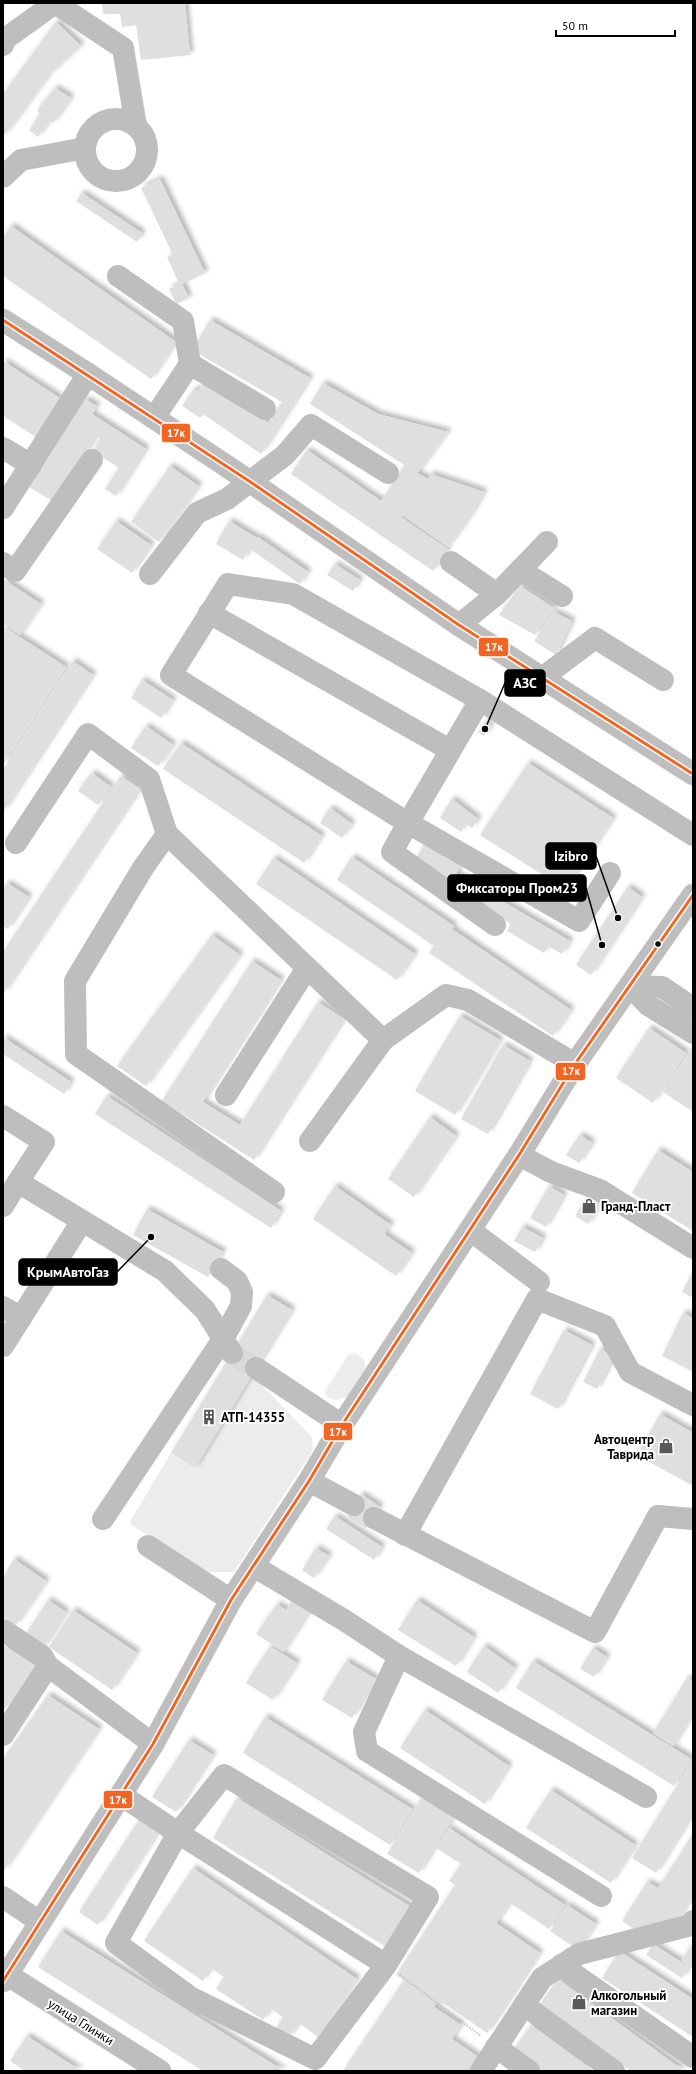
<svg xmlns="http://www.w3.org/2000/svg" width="696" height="2074" viewBox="0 0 696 2074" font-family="'PT Sans',sans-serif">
	<defs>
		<filter id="shadow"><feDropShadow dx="3.5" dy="-3.5" stdDeviation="2" flood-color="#0004"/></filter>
	</defs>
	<rect width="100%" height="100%" fill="#fff"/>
	<!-- green -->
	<g fill="#ececec">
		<path d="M 356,1353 L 364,1360 L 366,1368 L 347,1397 L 336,1400 L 327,1397 L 325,1391 L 348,1355 Z"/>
		<path d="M 252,1375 L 312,1437 L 313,1450 L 234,1572 L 209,1572 L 131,1525 L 131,1520 L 171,1453 L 195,1468 Z"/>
	</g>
	<!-- building -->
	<g fill="#dfdfdf" filter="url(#shadow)">
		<path d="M 102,3 L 185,3 L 190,55 L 141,60 L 136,25 L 122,27 L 120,14 L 103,14 Z"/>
		<path d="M 56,22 L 81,46 L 49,75 L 3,137 L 3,94 Z"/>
		<path d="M 55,88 L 71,98 L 53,123 L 50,121 L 38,137 L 29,130 L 40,114 L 37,110 Z"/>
		<path d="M 160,179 L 205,273 L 182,284 L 189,298 L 176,304 L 169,289 L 179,284 L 167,257 L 173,255 L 141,188 Z"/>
		<path d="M 82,193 L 142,233 L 137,242 L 76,201 Z"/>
		<path d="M 11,226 L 176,342 L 151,379 L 3,276 L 3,237 Z"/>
		<path d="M 210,320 L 310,378 L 261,454 L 203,414 L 200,418 L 182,406 L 194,389 L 198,391 L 206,379 L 268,423 L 282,402 L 192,350 Z"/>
		<path d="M 3,361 L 61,399 L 36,437 L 3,416 Z"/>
		<path d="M 323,383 L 378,414 L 448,432 L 417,473 L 428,479 L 431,474 L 484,492 L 473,512 L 448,547 L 402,515 L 401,517 L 448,549 L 433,571 L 291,474 L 307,450 L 381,501 L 404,466 L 415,472 L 310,404 Z"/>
		<path d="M 85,399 L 97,406 L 92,414 L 146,449 L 116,496 L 105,489 L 119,468 L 93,451 L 100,439 L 96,436 L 54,502 L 29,487 Z"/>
		<path d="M 170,466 L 199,486 L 159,542 L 131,522 Z"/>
		<path d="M 116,521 L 151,545 L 132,573 L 97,549 Z"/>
		<path d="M 229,521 L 257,538 L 254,542 L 258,537 L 308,572 L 300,584 L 250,549 L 243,560 L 216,544 Z"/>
		<path d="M 335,564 L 360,580 L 353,591 L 327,575 Z"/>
		<path d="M 3,579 L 41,604 L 20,635 L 3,624 Z"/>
		<path d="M 520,586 L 554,608 L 535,635 L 499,615 Z"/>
		<path d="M 554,612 L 572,621 L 556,655 L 534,641 Z"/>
		<path d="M 3,626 L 66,667 L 3,765 Z"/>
		<path d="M 73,661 L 93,675 L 3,812 L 3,770 Z"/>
		<path d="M 142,680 L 173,700 L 161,718 L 131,698 Z"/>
		<path d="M 485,722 L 491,726 L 484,736 L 478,732 Z"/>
		<path d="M 146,726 L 173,745 L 158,766 L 131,748 Z"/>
		<path d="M 181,743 L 322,836 L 304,863 L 163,769 Z"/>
		<path d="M 528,763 L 613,818 L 566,890 L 480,835 Z"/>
		<path d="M 92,773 L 111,787 L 98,805 L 78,791 Z"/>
		<path d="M 121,776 L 140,789 L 3,994 L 3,952 Z"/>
		<path d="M 452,799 L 478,819 L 472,828 L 466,824 L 461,832 L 440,818 Z"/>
		<path d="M 330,808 L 352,824 L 342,838 L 320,823 Z"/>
		<path d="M 424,844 L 461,865 L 456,874 L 570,941 L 562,954 L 548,946 L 544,953 L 507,931 L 511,924 L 449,886 L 415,861 Z"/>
		<path d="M 352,857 L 454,926 L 452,929 L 571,1010 L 553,1036 L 429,953 L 434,946 L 337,880 Z"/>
		<path d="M 274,858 L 415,954 L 397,980 L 256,884 Z"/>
		<path d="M 7,883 L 29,897 L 8,929 L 3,926 L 3,889 Z"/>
		<path d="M 628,887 L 642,897 L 591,975 L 576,965 Z"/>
		<path d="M 212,935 L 240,955 L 146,1086 L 117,1066 Z"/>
		<path d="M 252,961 L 281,980 L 203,1102 L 240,1125 L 318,1002 L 344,1019 L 254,1160 L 162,1101 Z"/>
		<path d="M 460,1016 L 500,1040 L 455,1115 L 415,1091 Z"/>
		<path d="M 649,1028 L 686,1053 L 653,1103 L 616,1078 Z"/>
		<path d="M 3,1037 L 71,1082 L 64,1094 L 3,1054 Z"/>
		<path d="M 503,1045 L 530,1061 L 488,1134 L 461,1119 Z"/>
		<path d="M 693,1046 L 693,1112 L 663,1092 Z"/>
		<path d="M 107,1096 L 281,1211 L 271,1228 L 95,1114 Z"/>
		<path d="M 430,1117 L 456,1136 L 414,1197 L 388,1179 Z"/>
		<path d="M 580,1135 L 592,1143 L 579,1163 L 566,1155 Z"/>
		<path d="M 658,1150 L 693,1172 L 693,1231 L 632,1193 Z"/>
		<path d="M 335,1186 L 391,1225 L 384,1234 L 412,1253 L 396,1276 L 313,1219 Z"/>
		<path d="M 549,1186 L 564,1195 L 546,1227 L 530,1218 Z"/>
		<path d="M 588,1196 L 601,1205 L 588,1224 L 575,1216 Z"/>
		<path d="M 147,1209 L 223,1252 L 208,1277 L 133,1235 Z"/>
		<path d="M 522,1227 L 543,1238 L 535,1252 L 514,1241 Z"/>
		<path d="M 691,1275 L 693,1276 L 693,1298 L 682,1292 Z"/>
		<path d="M 267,1295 L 292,1310 L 195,1468 L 171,1453 Z"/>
		<path d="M 683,1313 L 693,1318 L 693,1372 L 662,1356 Z"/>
		<path d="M 564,1330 L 592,1345 L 558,1409 L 530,1394 Z"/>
		<path d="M 600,1349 L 614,1357 L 597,1389 L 583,1382 Z"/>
		<path d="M 660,1414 L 693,1433 L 693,1486 L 637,1455 Z"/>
		<path d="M 361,1494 L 380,1507 L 366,1529 L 347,1517 Z"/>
		<path d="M 335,1516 L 382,1547 L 374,1560 L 326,1529 Z"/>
		<path d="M 316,1548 L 329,1556 L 314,1578 L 302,1570 Z"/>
		<path d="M 14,1559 L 46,1581 L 16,1625 L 3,1617 L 3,1578 Z"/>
		<path d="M 293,1599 L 310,1611 L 283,1652 L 256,1634 L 277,1604 L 286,1610 Z"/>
		<path d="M 48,1600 L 66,1612 L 42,1649 L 24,1637 Z"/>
		<path d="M 417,1600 L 474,1637 L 456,1666 L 398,1630 Z"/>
		<path d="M 73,1610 L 137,1653 L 112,1690 L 49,1647 Z"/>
		<path d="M 3,1645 L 34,1665 L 3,1712 Z"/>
		<path d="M 270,1646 L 297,1663 L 273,1700 L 246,1683 Z"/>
		<path d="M 484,1646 L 515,1668 L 498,1693 L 467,1672 Z"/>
		<path d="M 593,1648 L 607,1657 L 594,1677 L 580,1669 Z"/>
		<path d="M 346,1661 L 376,1679 L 352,1718 L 322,1700 Z"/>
		<path d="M 533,1661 L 691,1759 L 674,1786 L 516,1688 Z"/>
		<path d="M 687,1678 L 693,1681 L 693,1713 L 673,1746 L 653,1733 Z"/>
		<path d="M 48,1695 L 99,1729 L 3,1872 L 3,1759 Z"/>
		<path d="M 425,1710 L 509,1766 L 485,1804 L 400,1748 Z"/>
		<path d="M 265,1717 L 412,1809 L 390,1845 L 243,1753 Z"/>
		<path d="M 189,1740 L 213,1755 L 176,1812 L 152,1797 Z"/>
		<path d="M 691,1763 L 693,1764 L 693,1813 L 656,1873 L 632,1858 Z"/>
		<path d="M 551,1790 L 635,1845 L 611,1883 L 526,1828 Z"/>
		<path d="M 237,1798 L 414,1909 L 389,1949 L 213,1838 Z"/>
		<path d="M 421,1798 L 453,1818 L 419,1873 L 387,1854 Z"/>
		<path d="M 139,1820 L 158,1832 L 98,1925 L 79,1912 Z"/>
		<path d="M 449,1828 L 565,1905 L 549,1929 L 510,1903 L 496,1923 L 540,1953 L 487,2033 L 443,2003 L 442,2005 L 437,2002 L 434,2007 L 461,2025 L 452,2039 L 480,2058 L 471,2071 L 343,2071 L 404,1980 L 396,1975 L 455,1885 L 449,1881 L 461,1864 L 436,1848 Z"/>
		<path d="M 693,1834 L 693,1896 L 675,1924 L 637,1931 L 622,1921 L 647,1882 L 658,1888 Z"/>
		<path d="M 193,1868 L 357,1979 L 318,2037 L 299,2023 L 289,2037 L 276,2028 L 283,2017 L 271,2009 L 263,2020 L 216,1989 L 224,1977 L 211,1968 L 203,1981 L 144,1941 Z"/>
		<path d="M 567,1905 L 596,1924 L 578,1950 L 550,1931 Z"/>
		<path d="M 61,1931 L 284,2071 L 203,2071 L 38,1967 Z"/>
		<path d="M 693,1943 L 693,1969 L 681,1961 Z"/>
		<path d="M 653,1944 L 689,1967 L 682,1978 L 646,1955 Z"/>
		<path d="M 619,1951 L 693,1999 L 693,2037 L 602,1978 Z"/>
		<path d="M 558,1979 L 684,2071 L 631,2071 L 540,2004 Z"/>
		<path d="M 531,2025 L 594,2071 L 538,2071 L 512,2052 Z"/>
		<path d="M 27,2036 L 81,2071 L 25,2071 L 10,2061 Z"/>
	</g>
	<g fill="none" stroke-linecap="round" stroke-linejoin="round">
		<!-- minor-tunnel -->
		<path stroke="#d9d9d9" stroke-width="22" stroke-dasharray="22 11" stroke-linecap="butt" d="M 232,1353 L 267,1376"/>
		<!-- major casing -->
		<g stroke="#dbdbdb" stroke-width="23">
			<g id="major">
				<path d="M 3,320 L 88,374 L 249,481 L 459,625 L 693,774"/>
				<path d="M 3,1972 L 160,2071"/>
				<path d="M 3,1981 L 153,1744 L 231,1600 L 309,1481 L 342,1425 L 519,1155 L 575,1064 L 693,895"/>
			</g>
		</g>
		<!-- path -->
		<path stroke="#b9b9b9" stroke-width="2.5" stroke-dasharray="1 2" stroke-linecap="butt" d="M 400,1975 L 481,2036"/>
		<!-- minor -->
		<g stroke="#bebebe" stroke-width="22">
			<path d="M 55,3 L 123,48 L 136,126"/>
			<path d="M 3,45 L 5,39 L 55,3"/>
			<circle cx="116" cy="150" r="31"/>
			<path d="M 3,177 L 21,160 L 85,148"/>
			<path d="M 118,276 L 183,321 L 190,364 L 154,418"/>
			<path d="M 190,364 L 265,409"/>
			<path d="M 3,448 L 31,465"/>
			<path d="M 3,508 L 88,374"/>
			<path d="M 451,562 L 497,594"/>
			<path d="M 3,563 L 15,571 L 92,460"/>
			<path d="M 520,570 L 562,596"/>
			<path d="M 150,574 L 197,513 L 227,499 L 285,455 L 311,425 L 388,473"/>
			<path d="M 209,613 L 450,750"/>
			<path d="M 459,625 L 497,594 L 547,542"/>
			<path d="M 542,678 L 595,638 L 663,680"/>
			<path d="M 480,700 L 408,823 L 171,675 L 228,584 L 293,594 L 480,700 L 693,835"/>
			<path d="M 16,843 L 88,734 L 149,779 L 167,834"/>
			<path d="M 495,925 L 392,852 L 408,823 L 579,921 L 610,873"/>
			<path d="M 630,986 L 648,1005 L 693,1033"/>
			<path d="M 630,986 L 662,987 L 693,1008"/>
			<path d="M 226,1095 L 307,968"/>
			<path d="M 3,1116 L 44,1142 L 18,1182 L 165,1271 L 205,1310 L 232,1353"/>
			<path d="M 310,1141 L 383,1040"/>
			<path d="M 519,1155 L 551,1172 L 600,1190 L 693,1248"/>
			<path d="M 274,1192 L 76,1054 L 75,981 L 143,868 L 167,834 L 383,1040 L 446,995 L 468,1000 L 575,1064"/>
			<path d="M 3,1206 L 18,1182"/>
			<path d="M 470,1230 L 539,1282"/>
			<path d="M 3,1307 L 21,1318"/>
			<path d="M 3,1346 L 82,1221"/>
			<path d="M 256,1368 L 342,1425"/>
			<path d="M 309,1481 L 354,1505"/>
			<path d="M 374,1518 L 595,1632 L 658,1516 L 693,1519"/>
			<path d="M 103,1519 L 223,1339 L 241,1306 L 242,1292 L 237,1281 L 221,1269"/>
			<path d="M 405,1535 L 537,1299 L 605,1326 L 630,1372 L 693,1405"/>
			<path d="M 148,1546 L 231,1600"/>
			<path d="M 255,1567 L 344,1620 L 399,1656 L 364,1732 L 367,1751 L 601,1896"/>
			<path d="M 3,1630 L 42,1656 L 48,1666"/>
			<path d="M 399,1656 L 646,1797"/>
			<path d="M 3,1735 L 48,1666 L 153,1744"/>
			<path d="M 121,1795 L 178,1833 L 386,1965 L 315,2059 L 190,1997 L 116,1943 L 178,1833 L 224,1775 L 428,1897 L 386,1965"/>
			<path d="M 3,1897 L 40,1922"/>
			<path d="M 561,1965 L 693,2057"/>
			<path d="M 524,2005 L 614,2071"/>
			<path d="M 496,2047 L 529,2071"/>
			<path d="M 481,2071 L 542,1978 L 579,1954 L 691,1925 L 693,1921"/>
		</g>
		<!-- major -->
		<use href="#major" stroke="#bebebe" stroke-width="22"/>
		<!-- bus-1 casing -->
		<g stroke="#fff" stroke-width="6">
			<g id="bus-1">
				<path d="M 3,320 L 249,481 L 459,625 L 693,774"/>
				<path d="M 3,1981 L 153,1744 L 231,1600 L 309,1481 L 342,1425 L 519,1155 L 575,1064 L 693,895"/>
			</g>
		</g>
		<!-- bus-1 -->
		<use href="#bus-1" stroke="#f26522" stroke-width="3"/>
	</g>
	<!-- icons -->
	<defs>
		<g id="shop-bare" transform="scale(1.2)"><path d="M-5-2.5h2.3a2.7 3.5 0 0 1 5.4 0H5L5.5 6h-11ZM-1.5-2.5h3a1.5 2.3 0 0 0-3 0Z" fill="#595959" stroke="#fff" stroke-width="2.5" paint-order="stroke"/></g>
		<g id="building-bare" transform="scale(1.2)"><path d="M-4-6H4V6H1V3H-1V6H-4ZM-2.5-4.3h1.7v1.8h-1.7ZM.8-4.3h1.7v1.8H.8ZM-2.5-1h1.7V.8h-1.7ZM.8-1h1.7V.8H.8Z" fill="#595959" stroke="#fff" stroke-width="2.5" paint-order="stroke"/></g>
	</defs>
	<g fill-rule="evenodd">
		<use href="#shop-bare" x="589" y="1206"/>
		<use href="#building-bare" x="209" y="1417"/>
		<use href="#shop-bare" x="666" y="1446"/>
		<use href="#shop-bare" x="579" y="2002"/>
	</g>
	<!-- markers -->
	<circle fill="#000" stroke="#fff" stroke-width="1.5" cx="658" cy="944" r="3.5"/>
	<g text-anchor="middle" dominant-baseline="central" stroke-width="4" stroke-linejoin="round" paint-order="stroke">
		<!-- poi labels -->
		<g font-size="13" font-weight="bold" fill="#000" stroke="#fff" text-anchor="start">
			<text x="601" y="1206">Гранд-Пласт</text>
			<text x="221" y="1417">АТП-14355</text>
			<text x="654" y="1439" text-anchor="end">Автоцентр<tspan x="654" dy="15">Таврида</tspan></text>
			<text x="591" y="1995">Алкогольный<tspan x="591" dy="15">магазин</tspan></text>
		</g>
		<!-- street labels -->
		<g font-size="13" fill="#000" stroke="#fff">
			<text transform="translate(81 2022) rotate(32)">улица Глинки</text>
		</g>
	</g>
	<!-- callouts -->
	<path fill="none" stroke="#000" stroke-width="1.5" d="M485 729L505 683M618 918L596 856M602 945L586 888M151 1237L117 1272"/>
	<g fill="#000" stroke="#fff" stroke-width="1.5">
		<circle cx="485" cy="729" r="4"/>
		<circle cx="618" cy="918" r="4"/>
		<circle cx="602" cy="945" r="4"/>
		<circle cx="151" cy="1237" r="4"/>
	</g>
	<g fill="#000" stroke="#000" stroke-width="1.5">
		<rect x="505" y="670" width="40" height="26" rx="4"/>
		<rect x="546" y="843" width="50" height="26" rx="4"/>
		<rect x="448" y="875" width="138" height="26" rx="4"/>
		<rect x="19" y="1259" width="98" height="26" rx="4"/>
	</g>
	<g font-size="14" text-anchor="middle" font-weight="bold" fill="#fff">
		<text x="525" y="688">АЗС</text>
		<text x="571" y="861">Izibro</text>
		<text x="517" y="893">Фиксаторы Пром23</text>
		<text x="68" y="1277">КрымАвтоГаз</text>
	</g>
	<g stroke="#fff" stroke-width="1.5">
		<rect x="161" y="423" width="30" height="20" rx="4" fill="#f26522"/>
		<rect x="478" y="637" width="31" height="20" rx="4" fill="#f26522"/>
		<rect x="555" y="1062" width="31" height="19" rx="4" fill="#f26522"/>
		<rect x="323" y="1422" width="30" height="19" rx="4" fill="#f26522"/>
		<rect x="103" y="1790" width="30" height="19" rx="4" fill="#f26522"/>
	</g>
	<g font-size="11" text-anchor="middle" font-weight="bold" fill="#fff">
		<text x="176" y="437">17к</text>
		<text x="494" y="651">17к</text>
		<text x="571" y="1075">17к</text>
		<text x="338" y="1436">17к</text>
		<text x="118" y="1804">17к</text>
	</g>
	<!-- border -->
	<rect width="696" height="2074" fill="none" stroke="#000000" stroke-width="8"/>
	<!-- scale -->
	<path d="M556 30v6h119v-6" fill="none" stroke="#000000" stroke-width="2"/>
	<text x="562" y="30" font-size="12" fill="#000000" stroke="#ffffff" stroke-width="3" paint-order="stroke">50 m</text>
</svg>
